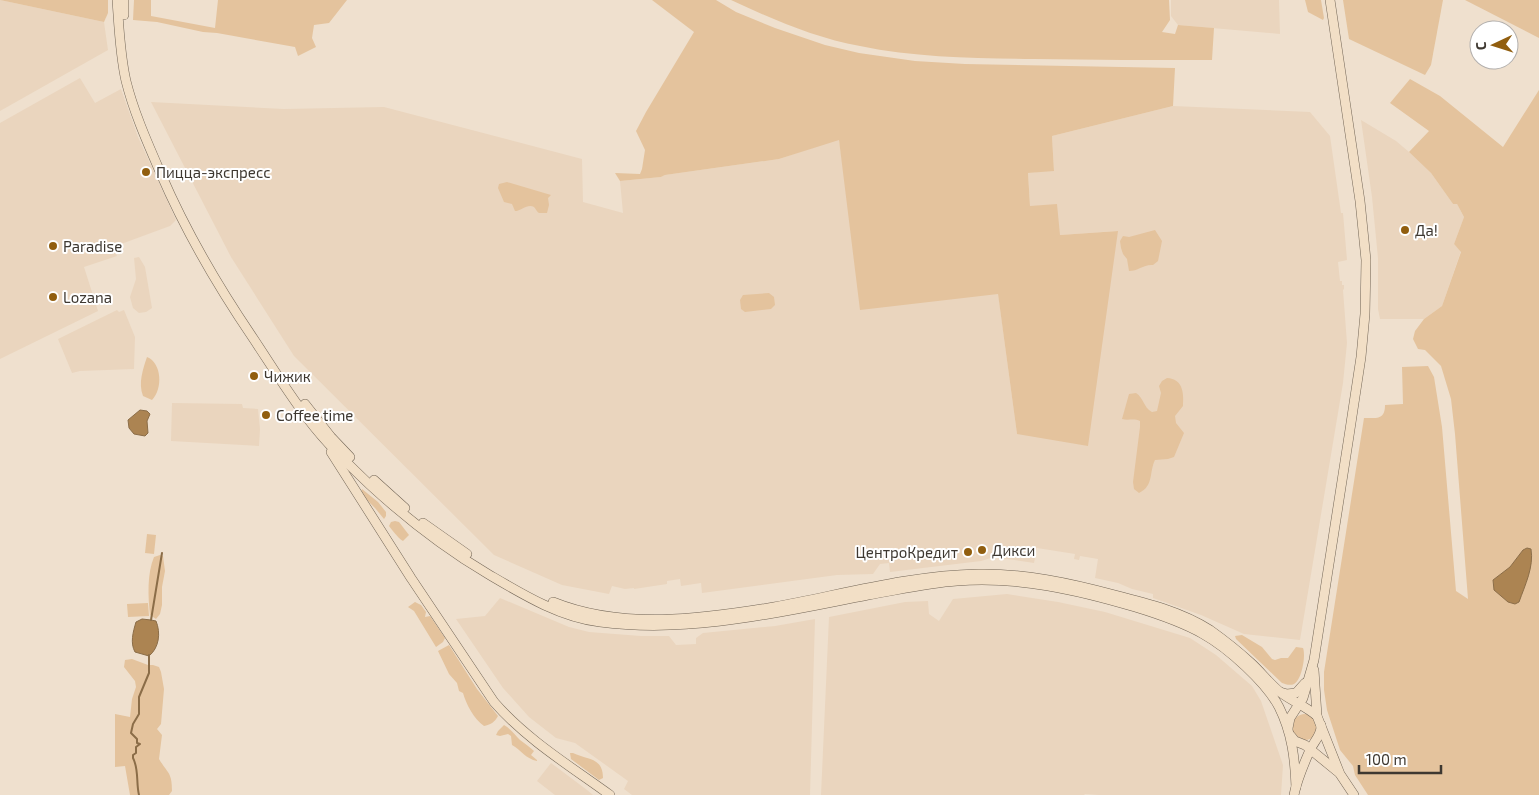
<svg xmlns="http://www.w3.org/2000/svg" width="1539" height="795" viewBox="0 0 1539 795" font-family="'Exo 2',sans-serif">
	<rect width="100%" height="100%" fill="#efe0ce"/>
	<!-- built -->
	<g fill="#ead5be">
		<path d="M 0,0 L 104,22 L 108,50 L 0,111 Z"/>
		<path d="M 1171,0 L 1279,0 L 1280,34 L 1178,25 L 1171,16 Z"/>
		<path d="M 80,78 L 95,103 L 121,89 L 138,137 L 176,220 L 170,226 L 113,247 L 117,256 L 84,267 L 98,311 L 0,359 L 0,123 Z"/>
		<path d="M 151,102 L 284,109 L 384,107 L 582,159 L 583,202 L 623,213 L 620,181 L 661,177 L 665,175 L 779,159 L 839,139 L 844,174 L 998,293 L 1017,434 L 1117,231 L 1060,235 L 1030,206 L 1028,173 L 1054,170 L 1052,136 L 1173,106 L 1310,112 L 1330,136 L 1341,213 L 1343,213 L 1347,260 L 1338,262 L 1340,281 L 1342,281 L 1342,285 L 1344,285 L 1344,289 L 1343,290 L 1347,343 L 1343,383 L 1300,640 L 1244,634 L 1201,615 L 1153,598 L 1153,594 L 1132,589 L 1118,583 L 1095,578 L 1098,559 L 1080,556 L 1079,560 L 1074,559 L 1075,554 L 1037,548 L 1034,563 L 994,557 L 981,561 L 890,572 L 889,563 L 880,564 L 873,574 L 837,575 L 702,593 L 701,583 L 681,586 L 680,579 L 667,581 L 667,584 L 634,589 L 634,588 L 625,589 L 612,586 L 609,594 L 562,585 L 494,555 L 294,356 L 231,257 Z"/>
		<path d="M 1361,120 L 1396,141 L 1409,152 L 1431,173 L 1453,204 L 1457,204 L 1464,217 L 1454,244 L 1461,251 L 1442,306 L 1424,319 L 1380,319 L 1378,309 L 1378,258 L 1372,197 Z"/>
		<path d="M 139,257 L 145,267 L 152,308 L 146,312 L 139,313 L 133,308 L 130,297 L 136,279 L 134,258 Z"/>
		<path d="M 117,310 L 119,312 L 124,310 L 135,337 L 134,369 L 80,371 L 72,373 L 58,339 Z"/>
		<path d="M 172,403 L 242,404 L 243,408 L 258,409 L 260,429 L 259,446 L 171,441 Z"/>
		<path d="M 1007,594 L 1058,602 L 1105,612 L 1190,638 L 1216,655 L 1252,686 L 1261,701 L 1283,765 L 1281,795 L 1099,795 L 1085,794 L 1084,795 L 821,795 L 829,617 L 905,602 L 928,601 L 929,614 L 939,621 L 953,599 Z"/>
		<path d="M 500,598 L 569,627 L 589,632 L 641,636 L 669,636 L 676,645 L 696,644 L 696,638 L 703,633 L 775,626 L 815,619 L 810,795 L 632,795 L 624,789 L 628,781 L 575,743 L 556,738 L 529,717 L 503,688 L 456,619 L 485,616 Z"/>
		<path d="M 551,763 L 587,790 L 593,795 L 555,795 L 537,781 Z"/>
	</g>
	<!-- green -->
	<g fill="#e4c39d" fill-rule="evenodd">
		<path d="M 0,0 L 108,0 L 108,13 L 104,22 Z"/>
		<path d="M 134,0 L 151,0 L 151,16 L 215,28 L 218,0 L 347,0 L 329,23 L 314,25 L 312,38 L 316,47 L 298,56 L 295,47 L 217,33 L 203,32 L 157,22 L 133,20 Z"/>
		<path d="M 652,0 L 716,0 L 736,12 L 775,28 L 825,45 L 859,53 L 915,61 L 965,64 L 1175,68 L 1173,106 L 1052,136 L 1054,171 L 1028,173 L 1030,206 L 1057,204 L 1060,235 L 1118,231 L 1088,446 L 1017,434 L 998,294 L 860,310 L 839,140 L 779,159 L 665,175 L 661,177 L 620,181 L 615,173 L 640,174 L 642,169 L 645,150 L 636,131 L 646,112 L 694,32 Z"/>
		<path d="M 731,0 L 1169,0 L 1170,20 L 1162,32 L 1175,34 L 1178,25 L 1214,28 L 1212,60 C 1153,60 1093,60 1034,59 C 976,58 917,58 860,46 C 815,38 772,19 731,0 Z"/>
		<path d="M 1305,0 L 1321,0 L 1324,18 L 1323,20 L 1308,12 Z"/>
		<path d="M 1343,0 L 1443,0 L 1431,65 L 1425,75 L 1349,39 Z"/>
		<path d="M 1465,0 L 1539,0 L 1539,38 Z"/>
		<path d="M 1410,79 L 1440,96 L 1503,147 L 1539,90 L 1539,795 L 1368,795 L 1355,775 L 1353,766 L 1340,750 L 1327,710 L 1324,690 L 1324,672 L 1364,418 C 1377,418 1385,420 1385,405 L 1403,404 L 1402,367 L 1428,366 L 1434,377 L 1442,427 L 1456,591 L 1468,599 L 1455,434 L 1451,399 L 1441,366 L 1425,350 L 1418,349 L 1413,339 L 1415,331 L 1424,319 L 1442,306 L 1461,252 L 1454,244 L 1464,217 L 1457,204 L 1453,204 L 1431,173 L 1409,152 L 1429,131 L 1390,103 ZM 1527,548 L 1531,549 L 1532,553 C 1529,565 1525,597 1515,604 L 1508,602 L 1494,590 L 1493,580 L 1510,567 L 1523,550 Z"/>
		<path d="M 507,182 L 551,195 L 548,198 L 549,205 L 547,213 L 539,213 C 537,212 536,209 534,207 C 528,203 521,211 515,211 L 512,204 L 504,202 L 498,188 L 499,184 Z"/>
		<path d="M 1155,230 L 1162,241 L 1158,261 L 1153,265 C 1144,264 1138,271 1129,271 L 1127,259 L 1123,254 L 1121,248 L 1120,241 L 1123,236 L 1129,237 Z"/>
		<path d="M 769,293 L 774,297 L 775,305 L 771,309 L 745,312 L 741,309 L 740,300 L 743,295 Z"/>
		<path d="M 147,357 C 162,363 163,389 152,400 L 143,396 C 138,383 143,369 147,357 Z"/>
		<path d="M 1167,378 C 1183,379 1184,393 1183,406 L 1175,416 L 1176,423 L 1184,433 L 1174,457 L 1168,459 L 1155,460 C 1149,472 1154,486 1139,493 L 1134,489 L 1133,482 L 1140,427 L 1140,421 C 1134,418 1128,421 1122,419 L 1129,394 L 1136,393 C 1144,398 1143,407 1152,412 L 1157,411 L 1161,393 L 1159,386 L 1162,381 Z"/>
		<path d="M 362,489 L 378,502 L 386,512 L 386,516 L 384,519 L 375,508 L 369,502 L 361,493 Z"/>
		<path d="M 395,521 L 399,522 L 409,535 L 403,541 C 399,539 392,530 389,526 L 391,522 Z"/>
		<path d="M 147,534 L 156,535 L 154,554 L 145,553 Z"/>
		<path d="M 160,555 L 163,556 L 165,571 L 162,587 L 162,605 L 160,614 L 156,619 L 150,615 C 148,596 147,574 154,557 Z"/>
		<path d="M 415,602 L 421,605 L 426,612 L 425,617 L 430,616 L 445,638 L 443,642 L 436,647 L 414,611 L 408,607 Z"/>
		<path d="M 148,603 L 149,616 L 128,617 L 127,604 Z"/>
		<path d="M 1242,635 L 1262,647 L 1272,659 L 1275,660 L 1281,658 L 1288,658 L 1296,647 L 1303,648 C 1306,655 1302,680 1294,684 C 1290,686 1285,684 1282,683 L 1236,639 L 1235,636 Z"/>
		<path d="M 449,645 L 477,689 L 498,716 C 495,722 490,725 484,726 C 474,719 466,704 463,693 L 459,691 L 457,683 L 449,674 L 438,651 Z"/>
		<path d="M 132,659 L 148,665 L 153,665 L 159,667 L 161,672 L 164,689 L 161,724 L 157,729 L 162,735 L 159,759 C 168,774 172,772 172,791 L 169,795 L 130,795 L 125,766 L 115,767 L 115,714 L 130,717 L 132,699 L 136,687 L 135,681 L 124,667 L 125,660 Z"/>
		<circle cx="1305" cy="727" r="13"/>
		<path d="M 504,725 C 511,729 515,735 520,740 C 525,744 530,747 534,751 L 531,755 L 537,760 L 537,761 C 526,759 521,750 512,745 L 511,736 L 508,734 L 500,736 L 496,735 L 498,731 Z"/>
		<path d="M 570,753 L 573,753 C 587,760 603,757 603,778 L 599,780 L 571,759 Z"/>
	</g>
	<!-- water -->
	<g fill="#ac8452" stroke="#8b6d48">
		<path d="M 140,410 L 147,411 L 150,414 L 147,421 L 148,433 L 145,436 L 134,434 L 129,428 L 128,420 Z"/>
		<path d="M 1527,548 L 1531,549 C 1534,567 1525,585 1519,602 L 1515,604 L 1508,602 L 1494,590 L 1493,580 L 1510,567 L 1523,550 Z"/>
		<path d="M 142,619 L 151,620 L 156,621 C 161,633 159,648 149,656 L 135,652 C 130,643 133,632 136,622 Z"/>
	</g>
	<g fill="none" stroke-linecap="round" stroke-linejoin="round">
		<!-- stream -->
		<g stroke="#8b6d48" stroke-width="2">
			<path d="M 151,620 L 162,553"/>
			<path d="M 139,795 C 136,783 139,769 133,758 L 133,755 L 136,753 L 136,747 L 140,744 L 137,743 L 137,739 L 131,733 L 133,724 L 139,714 L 139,697 L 149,673 L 149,655"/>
		</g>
		<!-- secondary casing -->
		<g stroke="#726556" stroke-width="10">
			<g id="secondary">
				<path d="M 117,0 C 119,27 120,55 126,81 C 134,113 148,144 161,174 C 186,232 217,285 253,338 C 271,365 288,393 308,419 C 326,443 348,464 370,485 C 407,519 444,548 488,574 C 522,594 559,617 600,622 C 690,634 780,612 868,595 C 898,590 927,583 957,581 C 1017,576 1078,590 1135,607 C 1158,614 1182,622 1203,634 C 1228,648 1266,682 1279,707 C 1292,733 1295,759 1296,787"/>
				<path d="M 124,0 L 124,15"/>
				<path d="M 305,404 L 331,437 L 350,457"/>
				<path d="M 331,452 L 411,578 L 494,702 C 526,739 570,766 610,795"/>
				<path d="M 374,480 L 405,508"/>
				<path d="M 423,523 L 467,554"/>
				<path d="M 553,602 C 622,630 702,619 774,607 C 840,595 911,575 978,574 C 1024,573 1070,583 1115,595 C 1147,603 1182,612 1210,630 C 1224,640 1238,651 1251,663 C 1261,672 1269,683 1280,692 C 1291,701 1306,706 1317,716"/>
				<path d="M 1314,670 L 1317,716 L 1340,774 L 1354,795"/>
				<path d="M 1280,692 L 1287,694 L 1296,693 L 1305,683"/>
				<path d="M 1288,728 L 1290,718 L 1303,698 L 1314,660 L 1349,436 L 1361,357 L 1365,314 L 1366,260 L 1360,201 L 1330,0"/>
				<path d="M 1291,736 L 1295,741 L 1305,745 L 1338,772"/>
				<path d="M 1294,795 C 1297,779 1304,764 1310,750 C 1314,741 1322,735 1321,725"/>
			</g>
		</g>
		<!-- secondary -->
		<use href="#secondary" stroke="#f2dfc6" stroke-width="9"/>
	</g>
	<!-- markers -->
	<g fill="#915e0f" stroke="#fff" stroke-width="2">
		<circle cx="146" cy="172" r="5"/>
		<circle cx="1405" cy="230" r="5"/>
		<circle cx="53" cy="246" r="5"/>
		<circle cx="53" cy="297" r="5"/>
		<circle cx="254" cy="376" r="5"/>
		<circle cx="266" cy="415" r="5"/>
		<circle cx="982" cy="550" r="5"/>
		<circle cx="968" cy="552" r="5"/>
	</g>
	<g text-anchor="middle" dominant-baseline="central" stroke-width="4" stroke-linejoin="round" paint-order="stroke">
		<!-- poi labels -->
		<g font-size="15" fill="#3e3831" stroke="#fff" text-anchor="start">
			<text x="156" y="172">Пицца-экспресс</text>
			<text x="1415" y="230">Да!</text>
			<text x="63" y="246">Paradise</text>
			<text x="63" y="297">Lozana</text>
			<text x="264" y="376">Чижик</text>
			<text x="276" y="415">Coffee time</text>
			<text x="992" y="550">Дикси</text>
			<text x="958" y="552" text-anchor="end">ЦентроКредит</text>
		</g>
	</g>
	<!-- north arrow -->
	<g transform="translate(1494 45) rotate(266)"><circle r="24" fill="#ffffff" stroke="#b2afad"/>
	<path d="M0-4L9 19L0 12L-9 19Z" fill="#915e0f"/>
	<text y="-8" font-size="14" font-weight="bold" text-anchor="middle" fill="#3e3831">С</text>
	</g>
	<!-- scale -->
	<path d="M1359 765v8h82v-8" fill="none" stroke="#3e3831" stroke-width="2.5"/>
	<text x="1366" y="765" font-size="15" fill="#3e3831" stroke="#ffffff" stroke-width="4" paint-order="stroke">100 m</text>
</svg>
